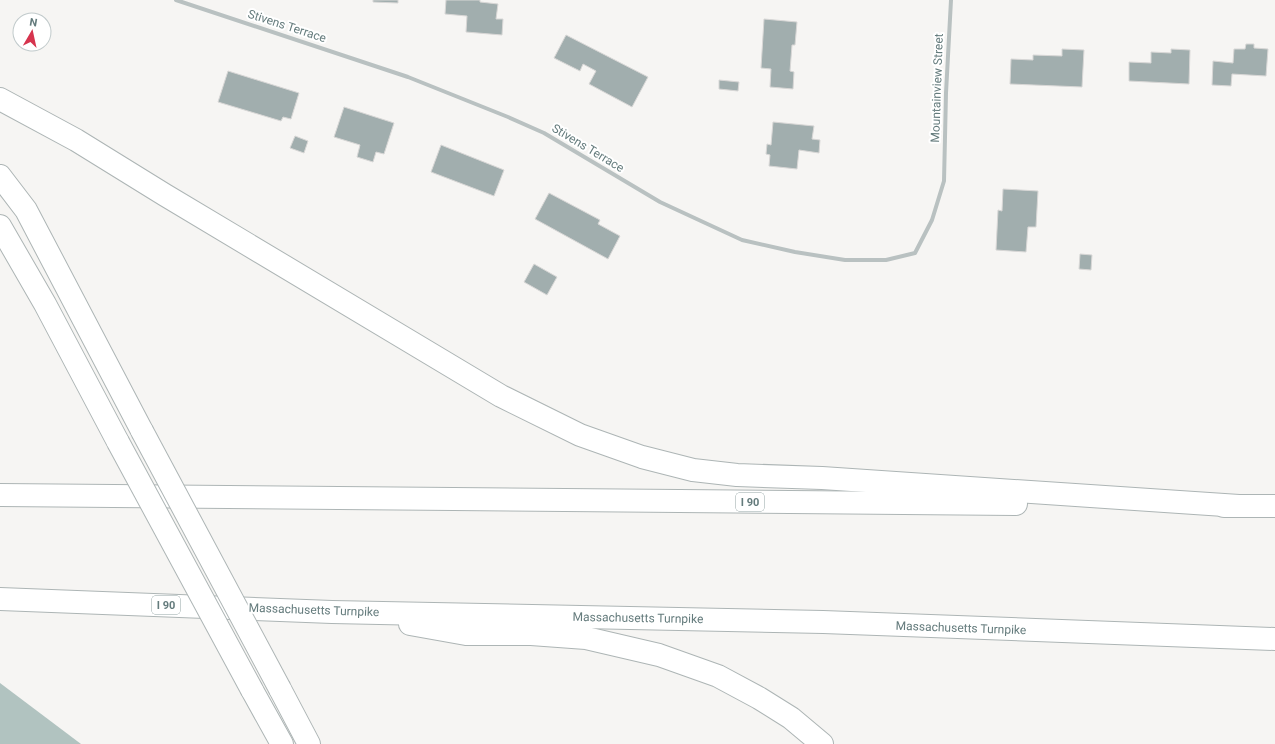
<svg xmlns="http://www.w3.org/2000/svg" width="1275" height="744" viewBox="0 0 1275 744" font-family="Roboto,sans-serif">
	<rect width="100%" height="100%" fill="#f6f5f3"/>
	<!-- water -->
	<path fill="#b1c3c0" d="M 0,683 L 81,744 L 0,744 Z"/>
	<!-- building -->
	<g fill="#a1aeae" stroke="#d8d7d6">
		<path d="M 373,0 L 398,0 L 398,3 L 373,2 Z"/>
		<path d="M 446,0 L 480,0 L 480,2 L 498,4 L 496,19 L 503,19 L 502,35 L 466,32 L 467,16 L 445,14 Z"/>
		<path d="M 764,19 L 797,22 L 795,45 L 792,45 L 790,71 L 794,72 L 793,89 L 770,87 L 771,69 L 761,68 Z"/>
		<path d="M 566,35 L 648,77 L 632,107 L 589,84 L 596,71 L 583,64 L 580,71 L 554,58 Z"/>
		<path d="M 1246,44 L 1254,44 L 1254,48 L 1268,49 L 1266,76 L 1232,74 L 1231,86 L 1212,85 L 1213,61 L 1233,63 L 1234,49 L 1245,49 Z"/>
		<path d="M 1062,49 L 1084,50 L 1082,87 L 1010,84 L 1011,59 L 1033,60 L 1033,55 L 1062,56 Z"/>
		<path d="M 1171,49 L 1190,50 L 1189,84 L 1129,81 L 1129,62 L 1151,63 L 1151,52 L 1171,53 Z"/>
		<path d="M 228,71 L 299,93 L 291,119 L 283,117 L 281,121 L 218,102 Z"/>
		<path d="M 719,80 L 739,82 L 738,91 L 719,89 Z"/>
		<path d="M 344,107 L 394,123 L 384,154 L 376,152 L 373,162 L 357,157 L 360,145 L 334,137 Z"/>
		<path d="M 773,122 L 814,126 L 812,139 L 820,140 L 819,153 L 799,150 L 797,169 L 769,166 L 770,155 L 766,154 L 767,144 L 771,145 Z"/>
		<path d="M 295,136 L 308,141 L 304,153 L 290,148 Z"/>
		<path d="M 441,145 L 504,170 L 494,196 L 431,172 Z"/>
		<path d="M 1003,189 L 1038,191 L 1036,227 L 1028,227 L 1026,252 L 996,250 L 998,210 L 1002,211 Z"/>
		<path d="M 549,193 L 600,220 L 598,224 L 620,236 L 608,259 L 535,219 Z"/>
		<path d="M 1080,254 L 1092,255 L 1091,270 L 1079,269 Z"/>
		<path d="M 534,264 L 557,277 L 547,295 L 524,282 Z"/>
	</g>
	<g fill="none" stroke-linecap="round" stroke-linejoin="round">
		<!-- motorway casing -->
		<g stroke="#adb5b5" stroke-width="24">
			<g id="motorway">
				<path d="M 0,99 L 76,140 L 165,195 L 501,396 L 580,435 L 642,457 L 693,470 L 737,475 L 822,478 L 1239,506"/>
				<path d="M 0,176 L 26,210 L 142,431"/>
				<path d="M 0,226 L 45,304 L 118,442"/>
				<path d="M 0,495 L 1016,504"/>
				<path d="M 1224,506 L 1275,506"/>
				<path d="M 0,599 L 332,612 L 823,622 L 1275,639"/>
				<path d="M 410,624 L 466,634 L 531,634 L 586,638 L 659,655 L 718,676 L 759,698 L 791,718 L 822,744"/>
				<path d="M 280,689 L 309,744"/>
				<path d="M 252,690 L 282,744"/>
			</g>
		</g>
		<!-- minor -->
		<path stroke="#b9c1c1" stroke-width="4" d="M 176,0 L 408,77 L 508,117 L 544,133 L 660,202 L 742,240 L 795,252 L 845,260 L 886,260 L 915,253 L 932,220 L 944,181 L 946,93 L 951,0"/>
		<!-- motorway -->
		<use href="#motorway" stroke="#fff" stroke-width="22"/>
		<!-- motorway-bridge casing -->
		<g stroke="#adb5b5" stroke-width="24" stroke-linecap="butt">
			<g id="motorway-bridge">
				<path d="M 142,431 L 280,689"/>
				<path d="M 118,442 L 252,690"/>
			</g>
		</g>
		<!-- motorway-bridge -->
		<use href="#motorway-bridge" stroke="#fff" stroke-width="22"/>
	</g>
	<g text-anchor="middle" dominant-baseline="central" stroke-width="4" stroke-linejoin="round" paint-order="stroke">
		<!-- shield labels -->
		<g fill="#fff" stroke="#92a3a3" stroke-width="1">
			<rect x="736" y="493" width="28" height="18" rx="3"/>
			<rect x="152" y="596" width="28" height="18" rx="3"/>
		</g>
		<g font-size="11" font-weight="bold" fill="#647b7c">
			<text x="750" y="502">I 90</text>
			<text x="166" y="605">I 90</text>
		</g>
		<!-- street labels -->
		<g font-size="12" fill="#647b7c" stroke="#fff">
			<text transform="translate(287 26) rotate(18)">Stivens Terrace</text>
			<text transform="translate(937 88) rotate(-88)">Mountainview Street</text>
			<text transform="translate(588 148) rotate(31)">Stivens Terrace</text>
			<text transform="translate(314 610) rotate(2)">Massachusetts Turnpike</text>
			<text transform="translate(638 618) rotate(1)">Massachusetts Turnpike</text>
			<text transform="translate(961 628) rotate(2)">Massachusetts Turnpike</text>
		</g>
	</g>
	<!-- north arrow -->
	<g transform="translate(32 32) rotate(9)"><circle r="19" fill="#ffffff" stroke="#c1cacb"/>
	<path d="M0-3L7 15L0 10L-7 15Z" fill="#d6344e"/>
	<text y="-6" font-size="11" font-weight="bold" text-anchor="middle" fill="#647b7c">N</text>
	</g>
</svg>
